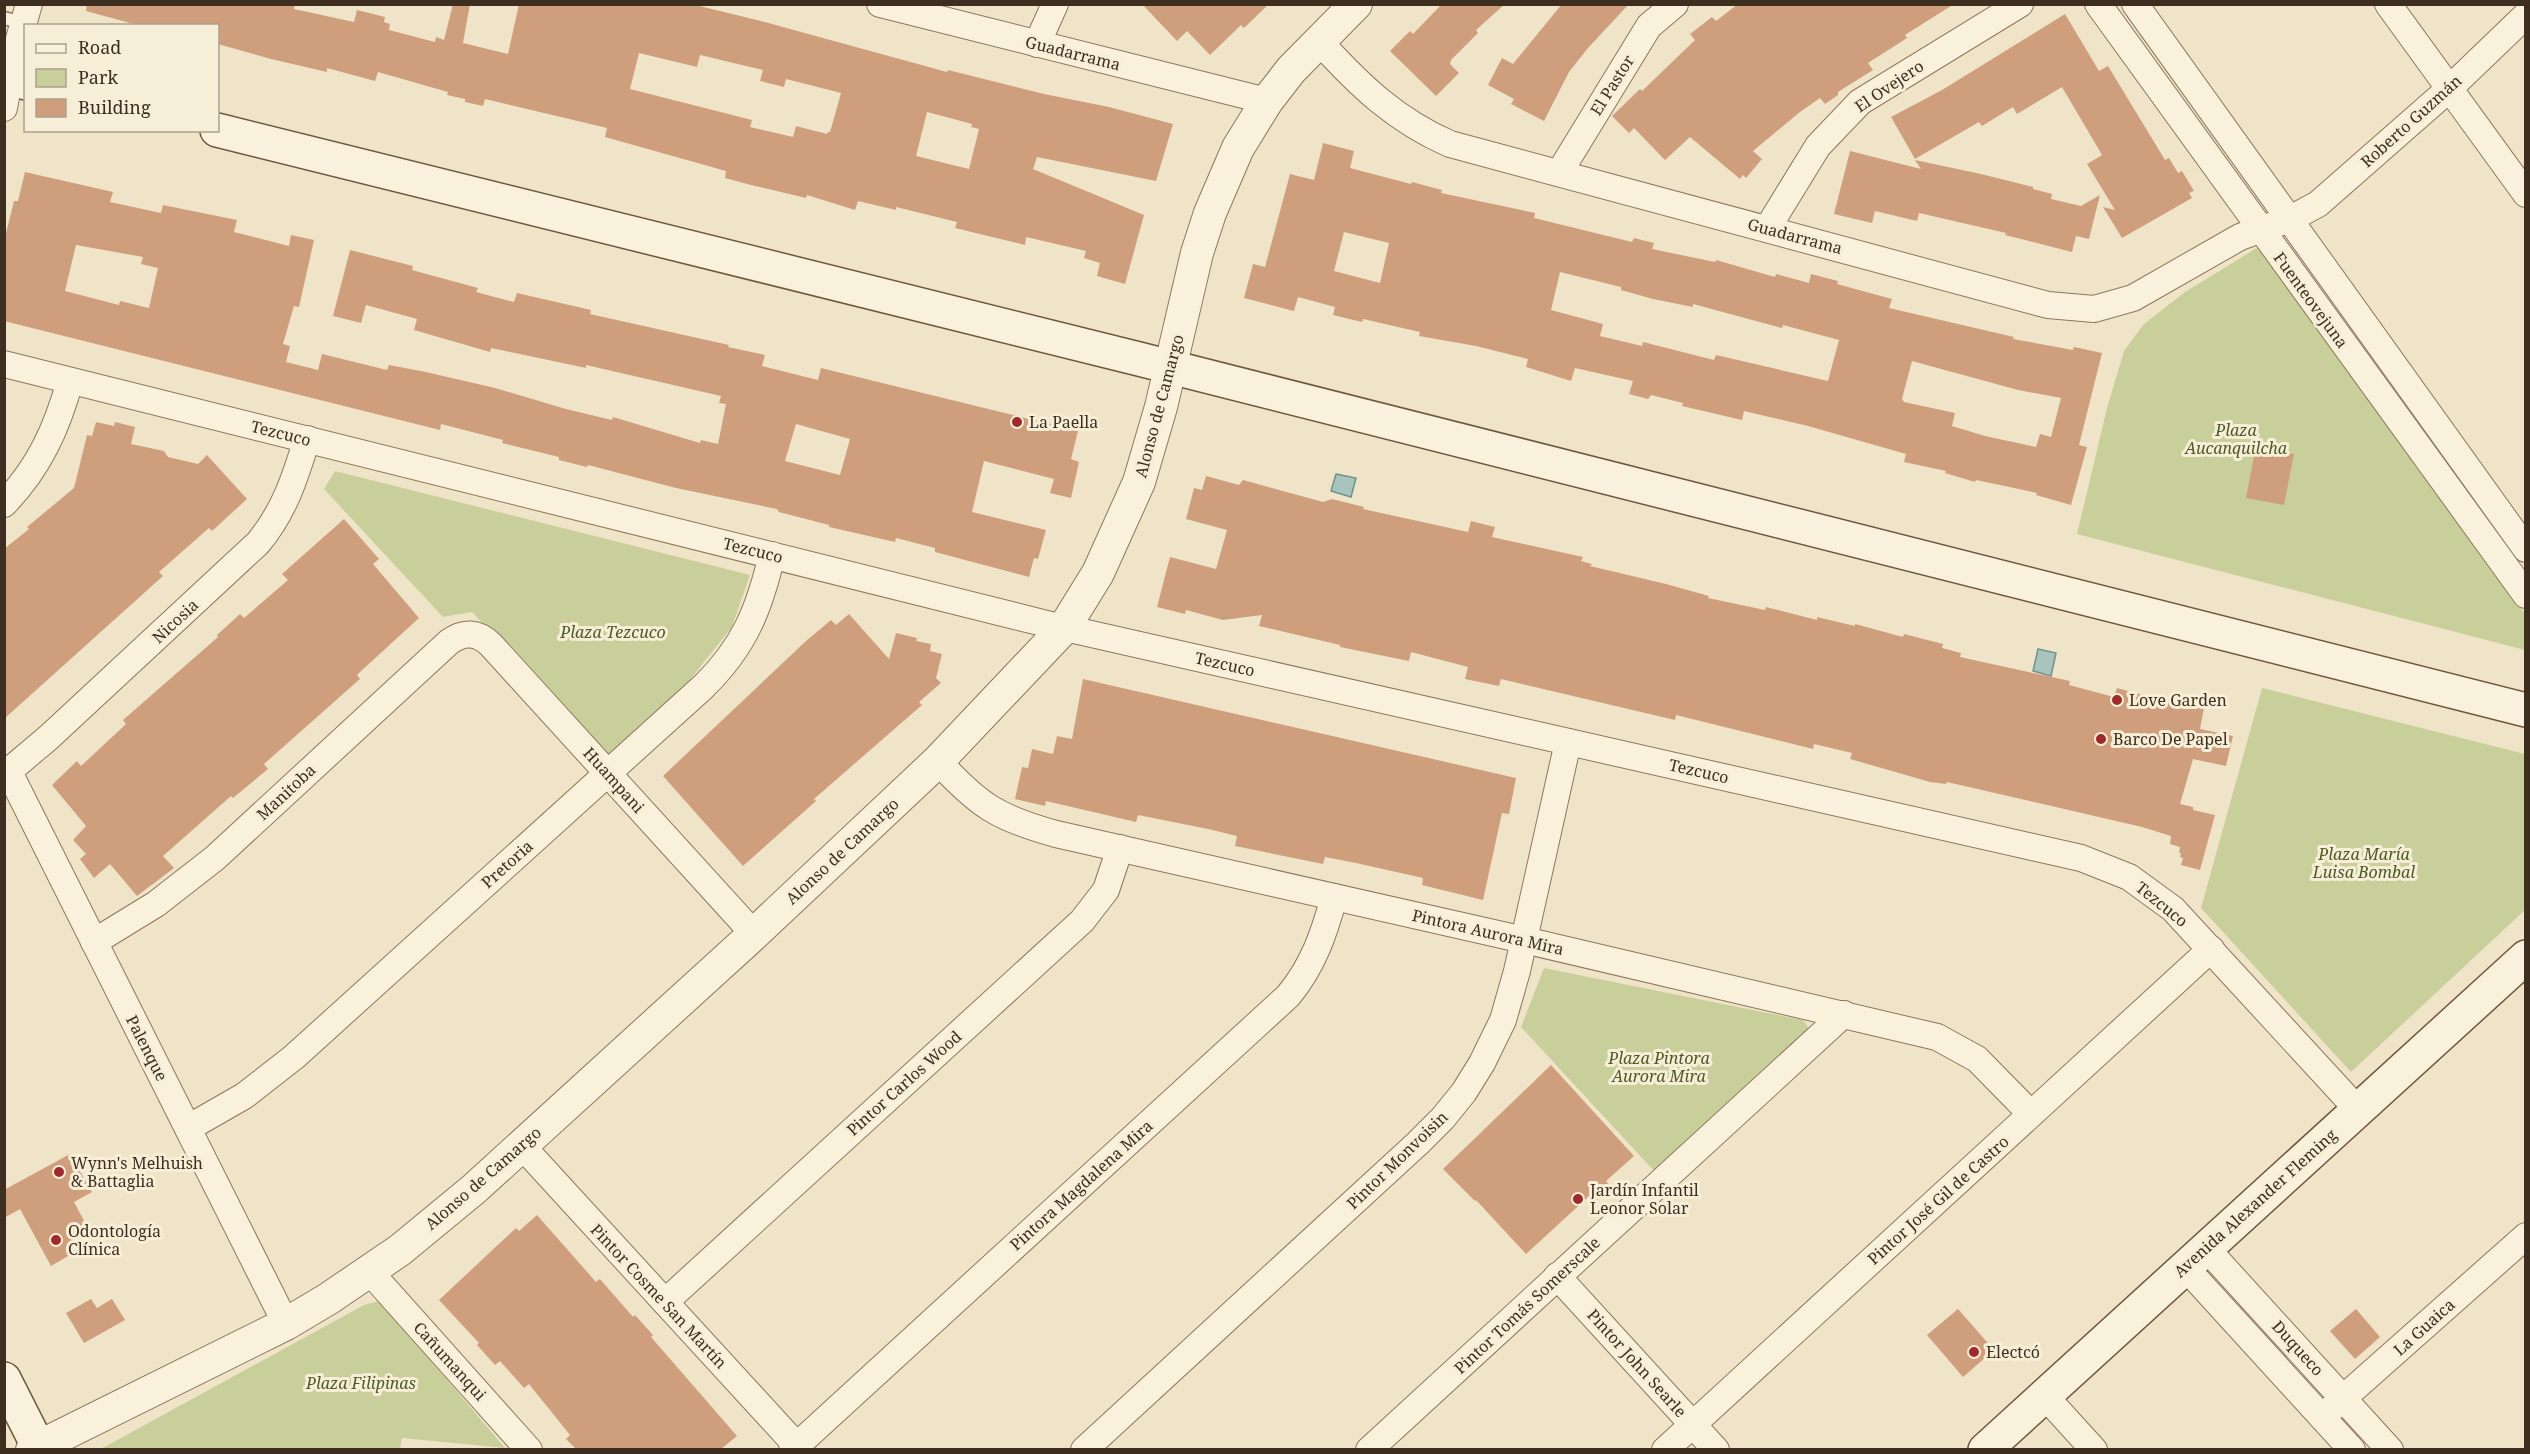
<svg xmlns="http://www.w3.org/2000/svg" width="2530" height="1454" viewBox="0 0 2530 1454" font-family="'Noto Serif',serif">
	<rect width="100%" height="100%" fill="#f0e4c8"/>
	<!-- green -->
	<g fill="#c9cf9b">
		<path d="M 2260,246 L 2525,614 L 2525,650 L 2077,534 L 2107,408 L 2124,351 L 2144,324 L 2185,292 Z"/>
		<path d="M 335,471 L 750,575 L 732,627 L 681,691 L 608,757 L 472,612 L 443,617 L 324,489 Z"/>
		<path d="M 2262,688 L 2525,754 L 2525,910 L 2351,1072 L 2201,908 Z"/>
		<path d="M 1544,968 L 1803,1020 L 1810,1030 L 1655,1172 L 1521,1027 Z"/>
		<path d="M 383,1300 L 392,1315 L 505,1448 L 402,1438 L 400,1450 L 99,1450 L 364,1305 Z"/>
	</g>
	<!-- water -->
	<g fill="#a9c4bc" stroke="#6f938a" stroke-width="1.5">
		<path d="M 1336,474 L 1356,478 L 1351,497 L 1331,491 Z"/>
		<path d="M 2038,649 L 2056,653 L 2051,676 L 2033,671 Z"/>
	</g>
	<!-- building -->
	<g fill="#cf9f7d" fill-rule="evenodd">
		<path d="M 87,4 L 295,4 L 294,9 L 354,22 L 357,10 L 385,17 L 384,22 L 390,24 L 389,30 L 435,42 L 436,37 L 444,40 L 453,4 L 470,4 L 463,43 L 508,54 L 519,4 L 691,4 L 757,20 L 947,72 L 948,70 L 1044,94 L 1109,107 L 1173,124 L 1156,181 L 1037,157 L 1033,169 L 1144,215 L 1125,284 L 1097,276 L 1100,263 L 1084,258 L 1086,251 L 1026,237 L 1025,245 L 955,228 L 957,222 L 896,207 L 896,210 L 858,201 L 855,210 L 807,195 L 806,198 L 751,185 L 725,178 L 726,171 L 605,137 L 607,128 L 485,99 L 483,106 L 465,102 L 465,99 L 447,95 L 448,92 L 378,72 L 375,81 L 327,68 L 327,72 L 271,59 L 218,44 L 218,26 L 141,26 L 86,11 ZM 639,53 L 697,67 L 700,55 L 763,70 L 760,81 L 784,87 L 786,79 L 841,93 L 830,132 L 828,132 L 827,134 L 796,126 L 793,137 L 750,127 L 752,120 L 630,89 ZM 927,112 L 972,124 L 971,127 L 979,129 L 969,169 L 916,156 Z"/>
		<path d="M 1142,4 L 1269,4 L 1244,28 L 1241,25 L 1210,55 L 1187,31 L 1177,41 Z"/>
		<path d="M 1442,4 L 1505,4 L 1476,30 L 1478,33 L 1451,60 L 1450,64 L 1459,73 L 1436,96 L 1390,51 L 1410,31 L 1413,34 Z"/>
		<path d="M 1562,4 L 1629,4 L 1588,48 L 1569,72 L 1544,121 L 1511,104 L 1514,99 L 1488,85 L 1502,58 L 1513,64 Z"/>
		<path d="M 1738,4 L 1954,4 L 1905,35 L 1907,38 L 1868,63 L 1873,70 L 1838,92 L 1838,95 L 1825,104 L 1820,98 L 1800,112 L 1753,151 L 1762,159 L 1746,178 L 1743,175 L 1740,179 L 1690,137 L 1665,160 L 1634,128 L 1629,133 L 1612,116 L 1640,89 L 1642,91 L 1695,40 L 1690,34 L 1712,17 L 1716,21 Z"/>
		<path d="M 2065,14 L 2099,71 L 2108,66 L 2165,160 L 2169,158 L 2178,173 L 2182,171 L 2194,191 L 2189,193 L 2192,198 L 2122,238 L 2103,207 L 2115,210 L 2087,164 L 2102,155 L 2062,87 L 2017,114 L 2013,107 L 1982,126 L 1979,122 L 1915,159 L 1891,117 L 1942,90 Z"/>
		<path d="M 1323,143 L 1354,151 L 1350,168 L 1411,184 L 1412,182 L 1442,190 L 1441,193 L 1535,213 L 1534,218 L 1632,242 L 1634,238 L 1654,243 L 1652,249 L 1715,262 L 1716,260 L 1775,277 L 1776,274 L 1809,283 L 1811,274 L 1838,281 L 1837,284 L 1892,299 L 1889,308 L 2014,337 L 2013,339 L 2073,350 L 2074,347 L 2102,353 L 2079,445 L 2087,447 L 2071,505 L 2036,495 L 2037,493 L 1976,480 L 1975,482 L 1945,473 L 1946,471 L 1904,462 L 1906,454 L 1808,426 L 1744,411 L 1742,420 L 1682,406 L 1683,403 L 1651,395 L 1648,399 L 1629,394 L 1633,381 L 1575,368 L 1571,381 L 1526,367 L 1528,359 L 1476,346 L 1419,336 L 1420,332 L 1363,319 L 1362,322 L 1333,315 L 1335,307 L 1298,297 L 1294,311 L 1244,298 L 1253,264 L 1265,267 L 1290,174 L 1314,180 ZM 1344,232 L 1389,243 L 1380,283 L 1334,271 ZM 1560,272 L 1621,287 L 1621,290 L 1653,299 L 1693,307 L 1693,304 L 1782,328 L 1783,325 L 1839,340 L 1828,381 L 1716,355 L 1714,360 L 1643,342 L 1642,346 L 1600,336 L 1603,324 L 1551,310 ZM 1912,361 L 2018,390 L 2061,398 L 2051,437 L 2040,434 L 2036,447 L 1985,436 L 1952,426 L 1955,413 L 1904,402 L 1902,399 Z"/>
		<path d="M 1850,151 L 1921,169 L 1915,160 L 1981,174 L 2033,187 L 2033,189 L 2052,194 L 2051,199 L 2081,206 L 2100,195 L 2089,239 L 2076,236 L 2072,252 L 2005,235 L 2006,233 L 1919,213 L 1917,221 L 1875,211 L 1872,223 L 1834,214 Z"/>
		<path d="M 25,172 L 113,192 L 110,202 L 161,213 L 163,205 L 237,220 L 234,232 L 289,246 L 291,235 L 314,240 L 299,307 L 294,306 L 283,344 L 290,346 L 286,362 L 318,370 L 322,354 L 387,370 L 389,365 L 426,372 L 495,388 L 566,409 L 612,420 L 613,417 L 700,443 L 701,440 L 718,444 L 726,404 L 719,403 L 721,396 L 586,365 L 586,368 L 491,348 L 490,352 L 414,330 L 417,319 L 366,305 L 361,323 L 333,316 L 350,250 L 413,266 L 412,270 L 478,288 L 476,292 L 514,302 L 517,293 L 591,310 L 590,314 L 729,345 L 728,347 L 765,355 L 762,366 L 818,380 L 821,368 L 1078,431 L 1071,459 L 1079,462 L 1071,498 L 1050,493 L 1054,479 L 984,461 L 972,512 L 1046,530 L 1038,559 L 1034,558 L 1029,577 L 935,552 L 935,548 L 896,538 L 895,542 L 829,527 L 829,525 L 779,512 L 777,509 L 676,488 L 588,465 L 587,467 L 559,460 L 559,457 L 502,443 L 503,440 L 441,424 L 440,430 L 4,321 L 4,241 L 14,201 L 18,201 ZM 76,245 L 143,257 L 141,264 L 158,268 L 149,308 L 120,301 L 119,305 L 65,291 ZM 796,424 L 850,439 L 840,475 L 785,461 Z"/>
		<path d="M 96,422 L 114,426 L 115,422 L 135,427 L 131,444 L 164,451 L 168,457 L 198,464 L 207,455 L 247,499 L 212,531 L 209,528 L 159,572 L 163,576 L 4,719 L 4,549 L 29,529 L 27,527 L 74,488 L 87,435 L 92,436 Z"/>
		<path d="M 2256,446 L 2294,454 L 2284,505 L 2246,498 Z"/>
		<path d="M 1206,476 L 1239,485 L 1243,480 L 1323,502 L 1332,499 L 1364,507 L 1363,509 L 1468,532 L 1471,521 L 1495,527 L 1492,537 L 1583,557 L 1581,561 L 1592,564 L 1590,566 L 1666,584 L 1709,596 L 1708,598 L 1765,610 L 1766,607 L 1817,620 L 1817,617 L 1855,626 L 1855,624 L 1903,637 L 1904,634 L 1943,644 L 1942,648 L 1961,653 L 1960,657 L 2070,681 L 2069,685 L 2114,697 L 2117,688 L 2168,702 L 2204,708 L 2200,729 L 2233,736 L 2226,766 L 2193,759 L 2180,804 L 2193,807 L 2193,810 L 2215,815 L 2200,870 L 2181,865 L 2183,858 L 2180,857 L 2181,853 L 2179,853 L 2180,847 L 2170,844 L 2171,836 L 2142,827 L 1947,782 L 1946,784 L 1930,782 L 1850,759 L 1852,753 L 1814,744 L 1813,749 L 1676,715 L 1675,720 L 1501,679 L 1499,686 L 1465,679 L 1468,667 L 1411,652 L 1409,661 L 1340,647 L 1340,645 L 1259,626 L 1262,615 L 1223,620 L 1186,610 L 1185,614 L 1157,607 L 1170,557 L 1216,569 L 1227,530 L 1186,519 L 1194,488 L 1202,490 Z"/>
		<path d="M 344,519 L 379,559 L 373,564 L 419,618 L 360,672 L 357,675 L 360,679 L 264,764 L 268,769 L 233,798 L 231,796 L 163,856 L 174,868 L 137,896 L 110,864 L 94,878 L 80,859 L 86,854 L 73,840 L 86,826 L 52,785 L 77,761 L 81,766 L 126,724 L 123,720 L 218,637 L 217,635 L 240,614 L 244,618 L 288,580 L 282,574 Z"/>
		<path d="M 849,614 L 889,659 L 896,633 L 917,638 L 916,641 L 931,644 L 930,651 L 942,654 L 936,678 L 941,683 L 919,702 L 922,705 L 814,799 L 816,801 L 743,866 L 663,776 L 806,641 L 831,620 L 836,625 Z"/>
		<path d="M 1083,679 L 1516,778 L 1509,814 L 1502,813 L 1483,900 L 1422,885 L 1423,878 L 1356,863 L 1325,857 L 1323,864 L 1235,846 L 1237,836 L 1208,829 L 1138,815 L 1136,822 L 1046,801 L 1045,806 L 1015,799 L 1022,767 L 1028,768 L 1032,749 L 1053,754 L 1057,736 L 1072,739 Z"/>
		<path d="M 1551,1065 L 1634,1156 L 1606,1181 L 1611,1187 L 1593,1204 L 1587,1198 L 1526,1254 L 1476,1200 L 1475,1201 L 1443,1169 Z"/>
		<path d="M 70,1154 L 92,1192 L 74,1202 L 90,1232 L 70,1243 L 75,1252 L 51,1266 L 20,1209 L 4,1218 L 4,1190 Z"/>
		<path d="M 537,1215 L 596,1282 L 600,1279 L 633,1317 L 635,1315 L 653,1335 L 651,1337 L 737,1436 L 721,1449 L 576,1449 L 566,1439 L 570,1435 L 529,1384 L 524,1388 L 500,1361 L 495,1365 L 477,1345 L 479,1343 L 439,1300 L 516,1228 L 519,1231 Z"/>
		<path d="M 91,1299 L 97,1308 L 112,1299 L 125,1320 L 84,1343 L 66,1313 Z"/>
		<path d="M 1958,1309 L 1994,1350 L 1963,1377 L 1927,1335 Z"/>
		<path d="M 2356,1309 L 2380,1337 L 2355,1359 L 2330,1331 Z"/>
	</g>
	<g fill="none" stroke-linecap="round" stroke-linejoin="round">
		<!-- service casing -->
		<g stroke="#8d765c" stroke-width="15">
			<path id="service" d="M 4,18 L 23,23"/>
		</g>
		<!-- minor casing -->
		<g stroke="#8d765c" stroke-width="28">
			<g id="minor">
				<path d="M 880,4 L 1267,101"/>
				<path d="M 2098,4 L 2526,595"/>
				<path d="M 2135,4 L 2526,549"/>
				<path d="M 2388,4 L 2526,194"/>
				<path d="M 1319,41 C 1359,85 1395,120 1450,144 L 2048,305 L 2094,309 L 2133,298 L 2240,237 L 2290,219 L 2318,204 L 2449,89 L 2526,15"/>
				<path d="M 1037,44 L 1055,4"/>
				<path d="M 4,108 L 13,60 L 29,4"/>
				<path d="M 1559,173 L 1649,26 L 1675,4"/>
				<path d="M 1767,229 L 1818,146 L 1860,102 L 2020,4"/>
				<path d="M 4,364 L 1047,624 L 2081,858 L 2129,877 L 2173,909 L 2358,1110"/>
				<path d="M 4,504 C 39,468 57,428 70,381"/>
				<path d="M 938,761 C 979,806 998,818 1056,834 L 1524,940 L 1937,1037 L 1977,1059 L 2031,1114"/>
				<path d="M 9,772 L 286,1324"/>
				<path d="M 4,775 L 48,738 L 258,543 C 284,512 295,478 307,439"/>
				<path d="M 94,942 L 156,904 L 215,858 L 449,642 C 464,631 478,632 491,645 L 754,934"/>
				<path d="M 188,1128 L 244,1096 L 294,1057 L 703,687 C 744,647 759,610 772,555"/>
				<path d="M 522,1146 L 797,1446"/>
				<path d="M 2206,1248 L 2390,1450"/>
				<path d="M 2185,1267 L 2352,1450"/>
				<path d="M 370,1272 L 529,1450"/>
				<path d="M 1557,1276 L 1716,1450"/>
				<path d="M 665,1302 L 1082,921 L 1106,890 L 1120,848"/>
				<path d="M 2044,1395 L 2094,1450"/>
				<path d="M 2322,1417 L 2526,1236"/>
				<path d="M 792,1450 L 1288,996 C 1313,966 1324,934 1334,897"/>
				<path d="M 1084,1450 L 1418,1143 L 1443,1118 L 1464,1092 L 1482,1063 L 1503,1020 L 1517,971 L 1568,742"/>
				<path d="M 1369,1450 L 1844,1014"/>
				<path d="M 1665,1450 L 2211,949"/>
			</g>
		</g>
		<!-- tertiary casing -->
		<g stroke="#8d765c" stroke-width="34">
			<path id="tertiary" d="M 32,1450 L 286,1324 L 328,1299 L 400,1250 L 474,1189 L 754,934 L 938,761 L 1064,628 L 1098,573 L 1139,482 L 1161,407 L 1197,253 L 1210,213 L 1238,148 L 1267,101 L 1291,70 L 1356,4"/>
		</g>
		<!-- secondary casing -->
		<g stroke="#6f573f" stroke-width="36">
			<g id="secondary">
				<path d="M 4,78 L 26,83"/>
				<path d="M 217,130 L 1139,359 L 2526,710"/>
				<path d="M 4,1379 L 40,1450"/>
				<path d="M 1985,1450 L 2526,957"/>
			</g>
		</g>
		<!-- service -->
		<use href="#service" stroke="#faf1dc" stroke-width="12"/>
		<!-- minor -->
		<use href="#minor" stroke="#faf1dc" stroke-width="26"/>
		<!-- tertiary -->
		<use href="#tertiary" stroke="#faf1dc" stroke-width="32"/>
		<!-- secondary -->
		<use href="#secondary" stroke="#faf1dc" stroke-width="33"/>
	</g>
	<!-- markers -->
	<g fill="#9e2a2b" stroke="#f7eed8" stroke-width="2">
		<circle cx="1017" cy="422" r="6"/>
		<circle cx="2117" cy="700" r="6"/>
		<circle cx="2101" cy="739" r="6"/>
		<circle cx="59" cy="1172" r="6"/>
		<circle cx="1578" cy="1199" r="6"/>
		<circle cx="56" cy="1240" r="6"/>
		<circle cx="1974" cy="1352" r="6"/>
	</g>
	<g text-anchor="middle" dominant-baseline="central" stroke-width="6" stroke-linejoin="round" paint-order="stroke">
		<!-- street labels -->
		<g font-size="16" fill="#3d2e20" stroke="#f7eed8">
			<text transform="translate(1073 53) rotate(14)">Guadarrama</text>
			<text transform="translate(1612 85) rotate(-58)">El Pastor</text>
			<text transform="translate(1889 86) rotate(-34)">El Ovejero</text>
			<text transform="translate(2411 121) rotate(-42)">Roberto Guzmán</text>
			<text transform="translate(1795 236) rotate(15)">Guadarrama</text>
			<text transform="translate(2311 300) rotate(54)">Fuenteovejuna</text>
			<text transform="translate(1159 406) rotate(-75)">Alonso de Camargo</text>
			<text transform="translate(281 433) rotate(14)">Tezcuco</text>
			<text transform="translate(753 550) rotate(14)">Tezcuco</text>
			<text transform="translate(175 621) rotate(-43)">Nicosia</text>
			<text transform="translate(1225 664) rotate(13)">Tezcuco</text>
			<text transform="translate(1699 771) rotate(13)">Tezcuco</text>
			<text transform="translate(614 780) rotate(48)">Huampani</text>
			<text transform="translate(286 792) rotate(-43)">Manitoba</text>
			<text transform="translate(842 851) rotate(-43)">Alonso de Camargo</text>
			<text transform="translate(507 864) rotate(-42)">Pretoria</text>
			<text transform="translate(2162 904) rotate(39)">Tezcuco</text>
			<text transform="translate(1488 932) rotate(13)">Pintora Aurora Mira</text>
			<text transform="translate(147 1048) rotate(63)">Palenque</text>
			<text transform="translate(904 1083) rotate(-42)">Pintor Carlos Wood</text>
			<text transform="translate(1397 1160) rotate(-44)">Pintor Monvoisin</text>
			<text transform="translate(483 1178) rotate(-41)">Alonso de Camargo</text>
			<text transform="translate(1081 1185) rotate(-42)">Pintora Magdalena Mira</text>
			<text transform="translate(1938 1200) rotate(-42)">Pintor José Gil de Castro</text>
			<text transform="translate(2255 1203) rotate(-42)">Avenida Alexander Fleming</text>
			<text transform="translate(659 1296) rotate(47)">Pintor Cosme San Martín</text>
			<text transform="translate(1527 1305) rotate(-43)">Pintor Tomás Somerscale</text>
			<text transform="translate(2424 1327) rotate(-42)">La Guaica</text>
			<text transform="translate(2298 1348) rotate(48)">Duqueco</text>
			<text transform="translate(450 1361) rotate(48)">Cañumanqui</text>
			<text transform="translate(1637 1363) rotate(48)">Pintor John Searle</text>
		</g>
		<!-- poi labels -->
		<g font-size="16" fill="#3d2e20" stroke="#f7eed8" text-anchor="start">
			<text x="1029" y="422">La Paella</text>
			<text x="2129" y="700">Love Garden</text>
			<text x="2113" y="739">Barco De Papel</text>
			<text x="71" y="1163">Wynn's Melhuish<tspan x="71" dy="18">&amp; Battaglia</tspan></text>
			<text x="1590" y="1190">Jardín Infantil<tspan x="1590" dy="18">Leonor Solar</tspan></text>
			<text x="68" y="1231">Odontología<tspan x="68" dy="18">Clínica</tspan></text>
			<text x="1986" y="1352">Electcó</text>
		</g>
		<!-- park labels -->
		<g font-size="16" font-style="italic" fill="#4d5a26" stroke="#f7eed8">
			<text x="2236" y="430">Plaza<tspan x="2236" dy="18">Aucanquilcha</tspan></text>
			<text x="613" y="632">Plaza Tezcuco</text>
			<text x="2364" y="854">Plaza María<tspan x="2364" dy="18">Luisa Bombal</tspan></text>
			<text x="1659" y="1058">Plaza Pintora<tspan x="1659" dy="18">Aurora Mira</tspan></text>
			<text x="361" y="1383">Plaza Filipinas</text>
		</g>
	</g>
	<!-- border -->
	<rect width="2530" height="1454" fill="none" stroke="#3d2e20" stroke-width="12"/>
	<!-- legend -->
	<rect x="24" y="24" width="195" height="108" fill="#f7eed8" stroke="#ada18e" stroke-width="1.5"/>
	<rect x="36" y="44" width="30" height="9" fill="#faf1dc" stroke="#ada18e" stroke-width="1.5"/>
	<text x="78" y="54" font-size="18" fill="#3d2e20">Road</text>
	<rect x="36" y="69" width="30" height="18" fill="#c9cf9b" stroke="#ada18e" stroke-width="1.5"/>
	<text x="78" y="84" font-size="18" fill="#3d2e20">Park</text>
	<rect x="36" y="99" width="30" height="18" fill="#cf9f7d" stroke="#ada18e" stroke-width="1.5"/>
	<text x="78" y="114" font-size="18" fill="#3d2e20">Building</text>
</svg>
